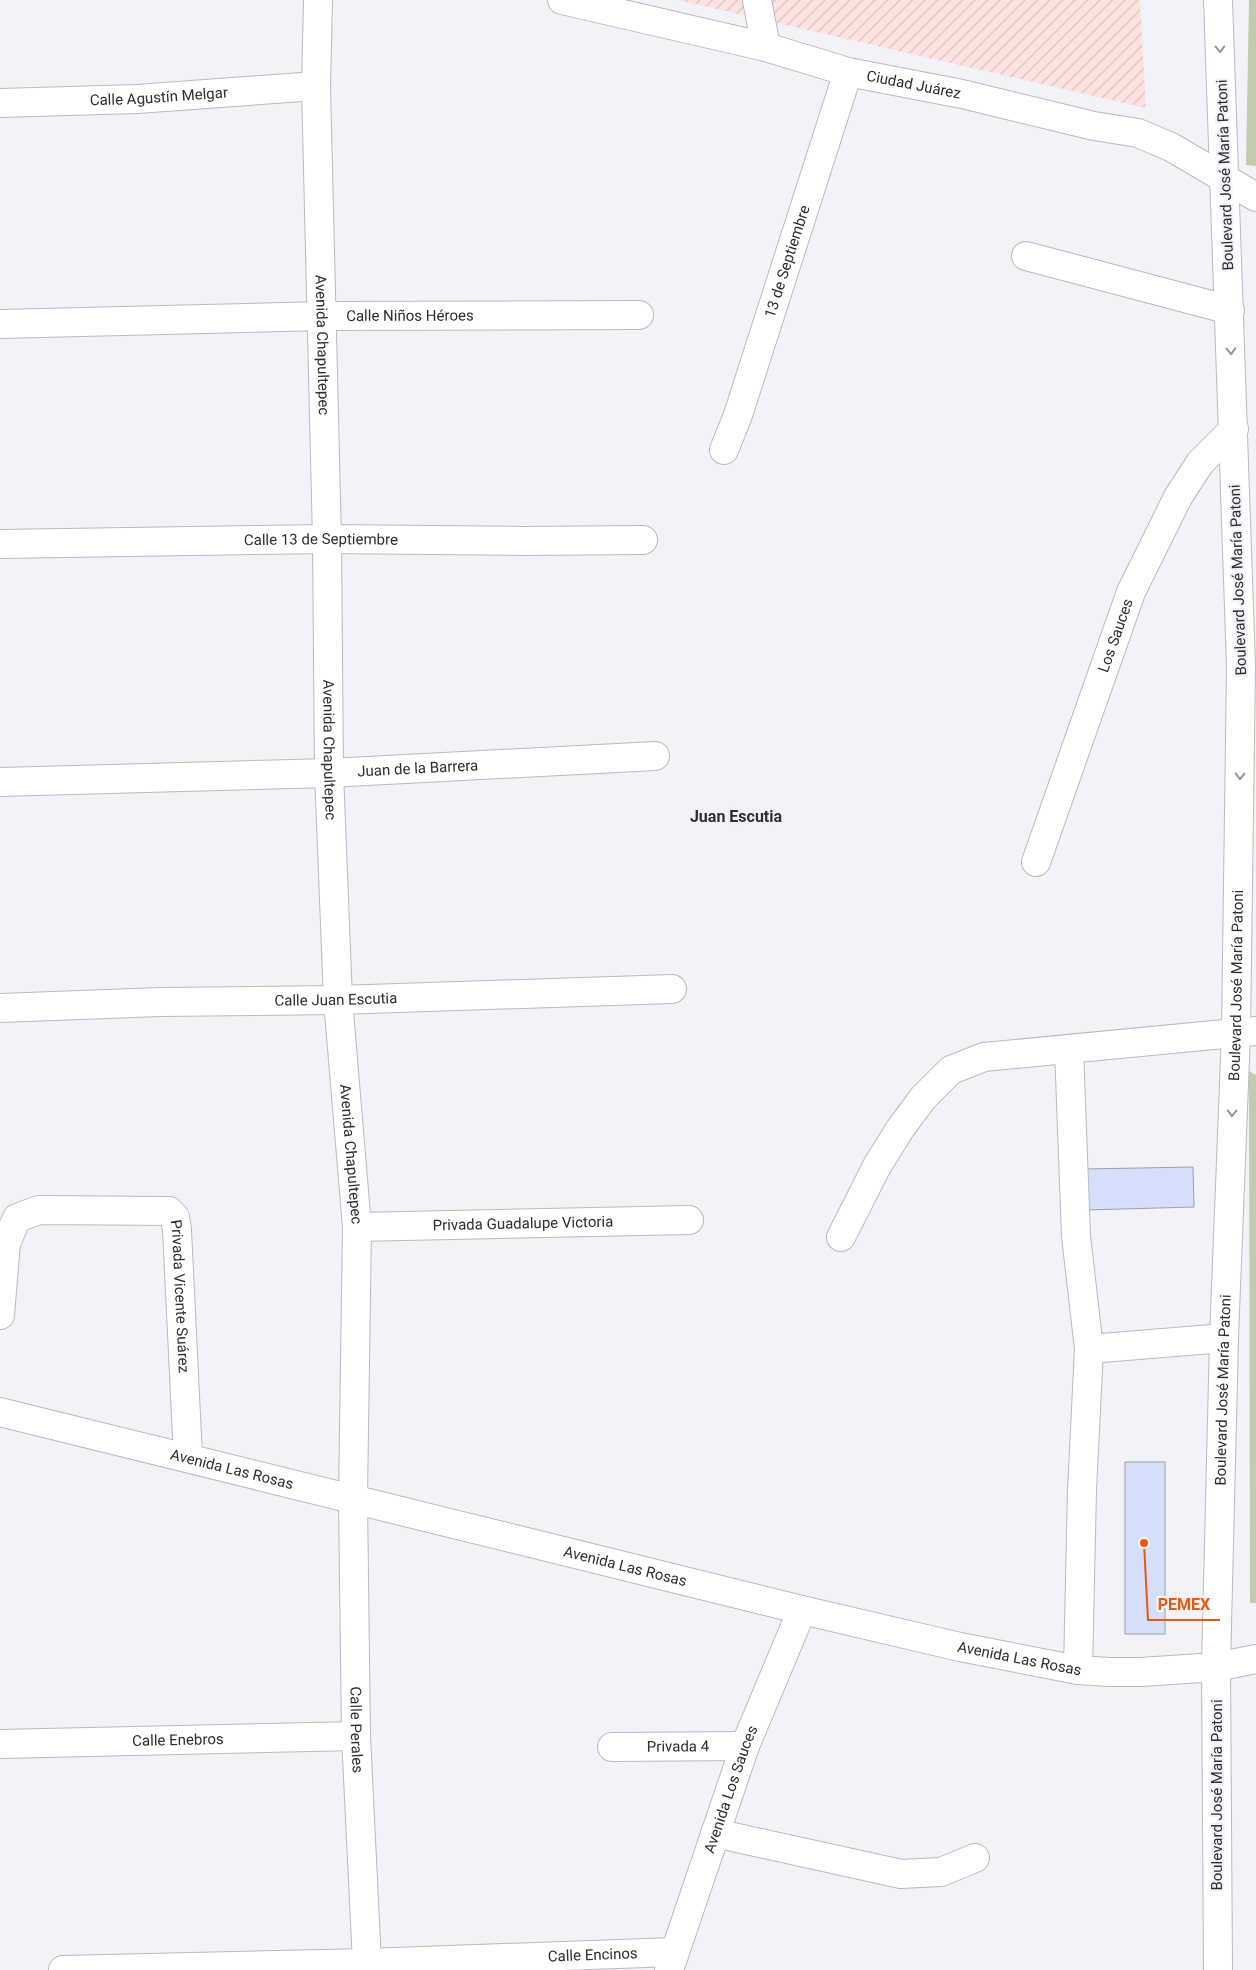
<svg xmlns="http://www.w3.org/2000/svg" width="1256" height="1970" viewBox="0 0 1256 1970" font-family="Roboto,sans-serif">
	<defs>
		<pattern id="industrial-furrows" width="10" height="10" patternUnits="userSpaceOnUse" patternTransform="scale(1.25)"><rect width="10" height="10" fill="#fde2df"/><path d="M-1 1l2-2M0 10L10 0M9 11l2-2" fill="none" stroke="#d9c2c0"/></pattern>
	</defs>
	<rect width="100%" height="100%" fill="#f1f3f8"/>
	<!-- industrial -->
	<path fill="url(#industrial-furrows)" d="M 678,0 L 1140,0 L 1146,108 Z"/>
	<!-- green -->
	<g fill="#c2cbad">
		<path d="M 1249,0 L 1256,0 L 1256,166 L 1246,165 Z"/>
		<path d="M 1249,1071 L 1256,1075 L 1256,1603 L 1250,1603 Z"/>
	</g>
	<!-- building -->
	<g fill="#d5defa" stroke="#9ea0a4">
		<path d="M 1193,1167 L 1194,1207 L 1086,1210 L 1085,1169 Z"/>
		<rect x="1125" y="1462" width="40" height="172"/>
	</g>
	<g fill="none" stroke-linecap="round" stroke-linejoin="round">
		<!-- minor casing -->
		<g stroke="#b8babe" stroke-width="30">
			<g id="minor">
				<path id="s1" d="M 318,0 L 316,86 L 327,539 L 329,773 L 338,1000 L 357,1227 L 353,1498 L 356,1736 L 367,1963"/>
				<path id="s2" d="M 562,0 L 766,47 L 848,72 L 962,94 L 1094,126 L 1138,133 L 1171,147 L 1256,197"/>
				<path d="M 757,0 L 766,47"/>
				<path id="s3" d="M 0,103 L 137,99 L 316,86"/>
				<path d="M 1026,256 L 1230,310"/>
				<path id="s4" d="M 0,324 L 323,316 L 639,315"/>
				<path id="s5" d="M 724,450 L 738,415 L 848,72"/>
				<path id="s6" d="M 0,544 L 327,539 L 524,541 L 643,540"/>
				<path id="s7" d="M 0,782 L 329,773 L 655,756"/>
				<path id="s8" d="M 1036,862 L 1131,592 L 1178,497 L 1200,463 L 1234,429"/>
				<path id="s9" d="M 0,1008 L 160,1002 L 338,1000 L 672,989"/>
				<path d="M 1069,1049 L 1076,1236 L 1089,1349"/>
				<path id="s10" d="M 357,1227 L 689,1220"/>
				<path d="M 841,1237 L 877,1166 L 900,1129 L 923,1098 L 951,1070 L 984,1057 L 1256,1031"/>
				<path id="s11" d="M 0,1315 L 6,1243 L 17,1218 L 39,1210 L 169,1211 L 175,1217 L 177,1230 L 188,1457"/>
				<path id="s12" d="M 0,1412 L 802,1610 L 960,1647 L 1078,1670 L 1109,1672 L 1141,1672 L 1216,1667 L 1256,1659"/>
				<path d="M 1078,1670 L 1082,1490 L 1089,1349 L 1224,1338"/>
				<path id="s13" d="M 0,1744 L 356,1736"/>
				<path id="s14" d="M 612,1747 L 745,1746"/>
				<path d="M 715,1833 L 901,1874 L 941,1872 L 975,1858"/>
				<path id="s15" d="M 63,1970 L 367,1963 L 674,1952"/>
				<path id="s16" d="M 669,1970 L 745,1746 L 802,1610"/>
			</g>
		</g>
		<!-- major casing -->
		<g stroke="#b8babe" stroke-width="30">
			<g id="major">
				<path id="s17" d="M 1218,1970 L 1216,1667 L 1224,1338 L 1236,1033 L 1241,666 L 1218,0"/>
			</g>
		</g>
		<!-- minor -->
		<use href="#minor" stroke="#fff" stroke-width="28"/>
		<!-- major -->
		<use href="#major" stroke="#fff" stroke-width="28"/>
	</g>
	<!-- one-way arrows -->
	<defs><path id="oneway-chevron" d="M-2-3.5L2.5 0L-2 3.5" fill="none" stroke-width="1.6" stroke-linecap="round" stroke-linejoin="round" transform="scale(1.25)"/></defs>
	<g stroke="#969698">
		<use href="#oneway-chevron" transform="translate(1220 49) rotate(88)"/>
		<use href="#oneway-chevron" transform="translate(1231 351) rotate(88)"/>
		<use href="#oneway-chevron" transform="translate(1240 776) rotate(91)"/>
		<use href="#oneway-chevron" transform="translate(1232 1113) rotate(92)"/>
	</g>
	<g text-anchor="middle" dominant-baseline="central" stroke-width="4.5" stroke-linejoin="round" paint-order="stroke">
		<!-- street labels -->
		<g font-size="15" fill="#2e2e30" stroke="#f1f3f8">
			<text stroke="none"><textPath href="#s2" startOffset="362">Ciudad Juárez</textPath></text>
			<text stroke="none"><textPath href="#s3" startOffset="159">Calle Agustín Melgar</textPath></text>
			<text transform="translate(1225 175) rotate(-92)">Boulevard José María Patoni</text>
			<text stroke="none"><textPath href="#s5" startOffset="199">13 de Septiembre</textPath></text>
			<text stroke="none"><textPath href="#s4" startOffset="410">Calle Niños Héroes</textPath></text>
			<text stroke="none"><textPath href="#s1" startOffset="345">Avenida Chapultepec</textPath></text>
			<text stroke="none"><textPath href="#s6" startOffset="321">Calle 13 de Septiembre</textPath></text>
			<text transform="translate(1238 580) rotate(-92)">Boulevard José María Patoni</text>
			<text stroke="none"><textPath href="#s8" startOffset="240">Los Sauces</textPath></text>
			<text stroke="none"><textPath href="#s1" startOffset="750">Avenida Chapultepec</textPath></text>
			<text stroke="none"><textPath href="#s7" startOffset="418">Juan de la Barrera</textPath></text>
			<text stroke="none"><textPath href="#s17" startOffset="985">Boulevard José María Patoni</textPath></text>
			<text stroke="none"><textPath href="#s9" startOffset="336">Calle Juan Escutia</textPath></text>
			<text stroke="none"><textPath href="#s1" startOffset="1155">Avenida Chapultepec</textPath></text>
			<text stroke="none"><textPath href="#s10" startOffset="166">Privada Guadalupe Victoria</textPath></text>
			<text stroke="none"><textPath href="#s11" startOffset="341">Privada Vicente Suárez</textPath></text>
			<text stroke="none"><textPath href="#s17" startOffset="580">Boulevard José María Patoni</textPath></text>
			<text stroke="none"><textPath href="#s12" startOffset="239">Avenida Las Rosas</textPath></text>
			<text stroke="none"><textPath href="#s12" startOffset="644">Avenida Las Rosas</textPath></text>
			<text stroke="none"><textPath href="#s12" startOffset="1049">Avenida Las Rosas</textPath></text>
			<text stroke="none"><textPath href="#s1" startOffset="1731">Calle Perales</textPath></text>
			<text stroke="none"><textPath href="#s13" startOffset="178">Calle Enebros</textPath></text>
			<text stroke="none"><textPath href="#s14" startOffset="66">Privada 4</textPath></text>
			<text stroke="none"><textPath href="#s16" startOffset="191">Avenida Los Sauces</textPath></text>
			<text transform="translate(1217 1795) rotate(-90)">Boulevard José María Patoni</text>
			<text stroke="none"><textPath href="#s15" startOffset="530">Calle Encinos</textPath></text>
		</g>
		<!-- neighbourhood labels -->
		<g font-size="16" font-weight="bold" fill="#2e2e30" stroke="#f1f3f8">
			<text x="736" y="816">Juan Escutia</text>
		</g>
	</g>
	<!-- callouts -->
	<path fill="none" stroke="#e8590c" stroke-width="2" d="M1144 1543L1148 1620H1220"/>
	<circle fill="#e8590c" stroke="#f1f3f8" stroke-width="2" cx="1144" cy="1543" r="5"/>
	<g font-size="16" text-anchor="middle" font-weight="bold" fill="#e8590c" stroke="#f1f3f8" stroke-width="4.5" stroke-linejoin="round" paint-order="stroke">
		<text x="1184" y="1610">PEMEX</text>
	</g>
</svg>
